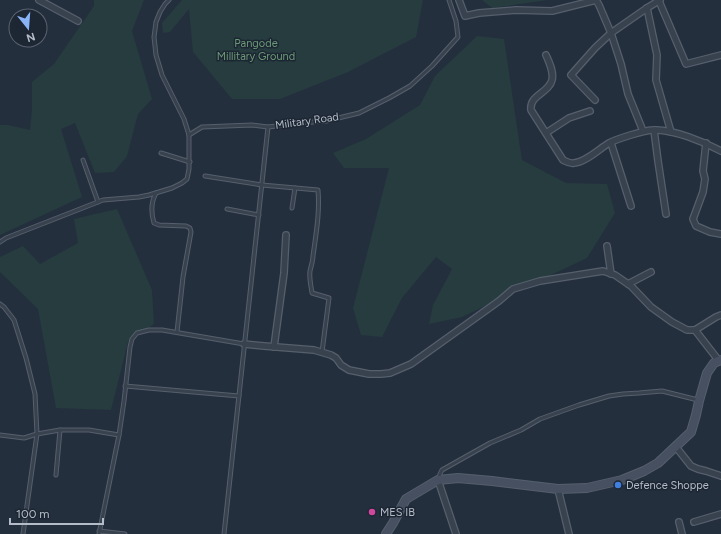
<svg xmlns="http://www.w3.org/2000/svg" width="721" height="534" viewBox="0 0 721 534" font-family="Figtree,sans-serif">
	<rect width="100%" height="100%" fill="#242f3e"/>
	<!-- green -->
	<g fill="#263c3f">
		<path d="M 94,0 L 144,0 L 132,31 L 152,99 L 138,114 L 127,156 L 114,172 L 95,173 L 75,123 L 61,129 L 82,197 L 0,235 L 0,125 L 8,125 L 30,130 L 32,110 L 32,82 L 54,64 L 94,6 Z"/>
		<path d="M 182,0 L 423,0 L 416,37 L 348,72 L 280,99 L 232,99 L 193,52 L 189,9 L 170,32 L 163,33 L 162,23 Z"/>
		<path d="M 482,0 L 547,0 L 492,8 Z"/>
		<path d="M 477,36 L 504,39 L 522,160 L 566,183 L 607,184 L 615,213 L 587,258 L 462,317 L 429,324 L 433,305 L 452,269 L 436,257 L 402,298 L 382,337 L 361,335 L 353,308 L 389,168 L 344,168 L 333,153 L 366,139 L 420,105 L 435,76 Z"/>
		<path d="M 117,209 L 152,290 L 154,324 L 128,342 L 111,410 L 56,408 L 38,309 L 0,272 L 0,257 L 23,246 L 40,264 L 78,243 L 74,219 Z"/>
	</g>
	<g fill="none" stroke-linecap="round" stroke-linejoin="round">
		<!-- lane casing -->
		<g stroke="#565f6c" stroke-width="5">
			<g id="lane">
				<path d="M 189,135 L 202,127 L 252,125 L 268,127 L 300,123 L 326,121 L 359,113 L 389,98 L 410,86 L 432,66 L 458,37 L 456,21 L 449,0"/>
				<path d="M 161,153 L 190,162"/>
				<path d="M 83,160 L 98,202"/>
				<path d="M 205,176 L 262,185 L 318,190 C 320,212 316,234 313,256 C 313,261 311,266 310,271 C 309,278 311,286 312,293 L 329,298 L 322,352"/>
				<path d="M 156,193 C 151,202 151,213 154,223 L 159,225 L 186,226 L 190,228 L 191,232 L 183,277 L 177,332"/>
				<path d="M 292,208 L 295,188"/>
				<path d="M 227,209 L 259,215"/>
				<path d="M 0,242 L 6,238 L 103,200 L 139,197 L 149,195 L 172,188 L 182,183 L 187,179 L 189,169 L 189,135 L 184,119 L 162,75 L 156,55 L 154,37 L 156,22 L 160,12 L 165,4 L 169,0"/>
				<path d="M 0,304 L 4,307 L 14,320 L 26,358 L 35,394 L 37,434 L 23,534"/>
				<path d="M 125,386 L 239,396"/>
				<path d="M 0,435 L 24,438 L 37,434 L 60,430 L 89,430 L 119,435"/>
				<path d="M 56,475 L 60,430"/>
				<path d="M 438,480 L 440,474 L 442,470 L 490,443 L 521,430 L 540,419 L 579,405 L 609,396 L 623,394 L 639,393 L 662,391 L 698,400"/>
				<path d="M 99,531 L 125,534"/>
				<path d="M 99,534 L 119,435 L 124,401 L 130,347 L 132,339 L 137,333 L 149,330 L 162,330 L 244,344"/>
				<path d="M 224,534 L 268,127"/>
			</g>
		</g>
		<!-- street casing -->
		<g stroke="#565f6c" stroke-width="8">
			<g id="street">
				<path d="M 39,0 L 78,21"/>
				<path d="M 459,0 L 465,16 L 479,13 L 516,10 L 552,11 L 596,0 L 599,5 L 611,33 L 595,48 L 571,75 L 595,100"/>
				<path d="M 659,1 L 686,64 L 721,55"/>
				<path d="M 647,8 L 657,55 L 656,80 L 671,132"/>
				<path d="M 546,55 C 549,62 554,72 552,80 C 549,93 529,95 531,110 L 563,160 C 567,162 570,164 574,163 C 586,162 599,149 609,143 C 617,139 644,130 654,130 C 673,129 704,142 721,151"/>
				<path d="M 654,130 L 658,161 L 666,214"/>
				<path d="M 643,131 L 628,94 L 621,64 L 611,33 L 647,8 L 660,0"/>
				<path d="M 546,133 L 569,118 L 590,111"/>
				<path d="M 611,143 L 631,206"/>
				<path d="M 706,143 L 703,171 L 705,179 L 703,192 L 693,219 L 696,226 L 710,232 L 721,234"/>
				<path d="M 607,246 L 611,274"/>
				<path d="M 628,284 L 651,272"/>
				<path d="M 695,330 L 719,361"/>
				<path d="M 244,344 L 264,346 L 314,350 L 331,355 L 336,358 L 341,365 L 349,370 L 369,374 L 381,374 L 390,373 L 411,364 L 499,301 L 513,289 L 540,281 L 603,271 L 615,275 L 631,286 L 651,307 L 672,322 L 687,330 L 695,330 L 716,317 L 721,315"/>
				<path d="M 274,347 L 284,273 L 286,235"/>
				<path d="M 676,447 L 691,466 L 698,469 L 706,471 L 721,476"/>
				<path d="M 438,480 L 456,534"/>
				<path d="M 558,489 L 569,534"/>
				<path d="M 679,522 L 682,534"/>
				<path d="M 694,522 L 721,514"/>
			</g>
		</g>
		<!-- secondary casing -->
		<g stroke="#565f6c" stroke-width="10">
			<path id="secondary" d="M 386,534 L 393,523 L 406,499 L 438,480 L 458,478 L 492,481 L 558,489 L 587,488 L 622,480 L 644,471 L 658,463 L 691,432 L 696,415 L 699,401 L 707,373 L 714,363 L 721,360"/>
		</g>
		<!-- lane -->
		<use href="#lane" stroke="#38414e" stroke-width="3"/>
		<!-- street -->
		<use href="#street" stroke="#38414e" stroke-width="5.5"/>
		<!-- secondary -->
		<use href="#secondary" stroke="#465061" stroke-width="8"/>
	</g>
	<!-- markers -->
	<circle fill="#3f7fe0" stroke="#1d2633" stroke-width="1.5" cx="618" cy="485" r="4"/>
	<circle fill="#d1479c" stroke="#1d2633" stroke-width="1.5" cx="372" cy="512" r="4"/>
	<g text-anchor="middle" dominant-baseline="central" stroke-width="3" stroke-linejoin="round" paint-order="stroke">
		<!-- park labels -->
		<g font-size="11" fill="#6b9a76" stroke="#1d2633">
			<text x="256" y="43">Pangode<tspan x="256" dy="13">Millitary Ground</tspan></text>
		</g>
		<!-- street labels -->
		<g font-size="11" fill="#b4bcc9" stroke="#1d2633">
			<text transform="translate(307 121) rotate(-8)">Military Road</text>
		</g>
		<!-- poi labels -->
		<g font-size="11" fill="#b4bcc9" stroke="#1d2633" text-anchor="start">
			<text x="626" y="485">Defence Shoppe</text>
			<text x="380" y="512">MES IB</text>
		</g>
	</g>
	<!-- north arrow -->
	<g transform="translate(28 28) rotate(163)"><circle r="19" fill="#1d2633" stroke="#59626f"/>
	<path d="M0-3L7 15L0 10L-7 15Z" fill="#8ab4f8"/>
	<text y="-6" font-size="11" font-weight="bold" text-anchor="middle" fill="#b4bcc9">N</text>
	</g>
	<!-- scale -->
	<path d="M10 518v6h93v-6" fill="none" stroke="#b4bcc9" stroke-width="2"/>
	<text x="16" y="518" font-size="12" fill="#b4bcc9" stroke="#1d2633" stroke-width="3" paint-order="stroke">100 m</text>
</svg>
